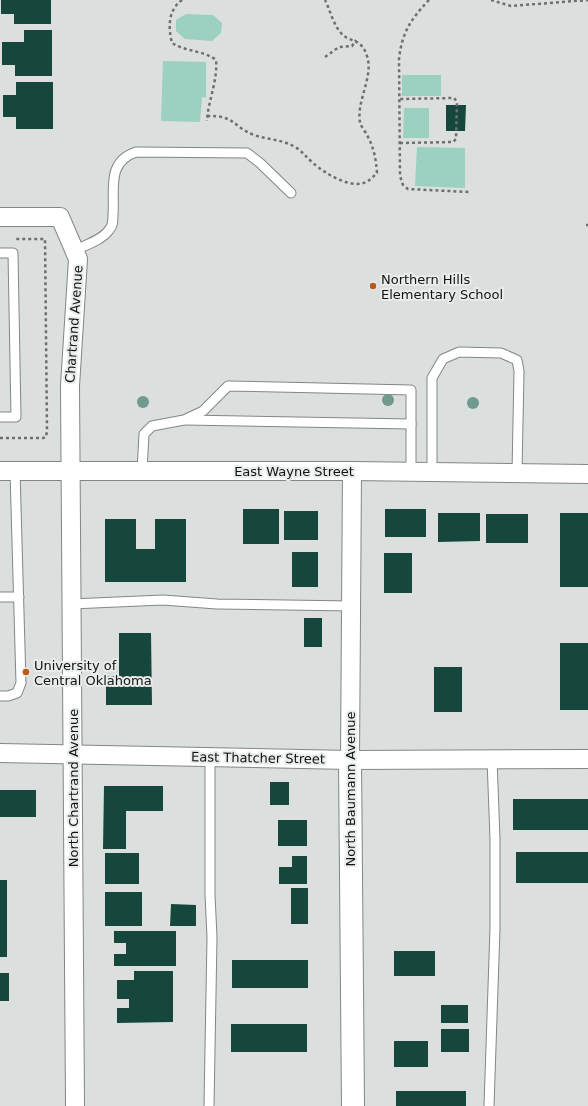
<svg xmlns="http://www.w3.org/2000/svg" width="588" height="1106" viewBox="0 0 588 1106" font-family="'DejaVu Sans',sans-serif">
	<rect width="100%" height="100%" fill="#dbdfde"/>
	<!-- green -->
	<g fill="#9cd1c2">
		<path d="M 186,14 L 213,15 L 222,23 L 221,33 L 212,41 L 185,39 L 176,31 L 176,20 Z"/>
		<path d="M 163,61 L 206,62 L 206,98 L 202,97 L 200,122 L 161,121 Z"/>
		<rect x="402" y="75" width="39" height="21"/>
		<path d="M 404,108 L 429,108 L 429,138 L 403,138 Z"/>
		<path d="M 417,147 L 465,148 L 465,188 L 415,186 Z"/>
	</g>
	<!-- building -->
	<g fill="#16473c">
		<path d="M 1,0 L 51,0 L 51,24 L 14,24 L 14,14 L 1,14 Z"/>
		<path d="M 24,30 L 52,30 L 52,76 L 15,76 L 15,65 L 2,65 L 2,42 L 24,42 Z"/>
		<path d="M 16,82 L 53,82 L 53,129 L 16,129 L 16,117 L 3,117 L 3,95 L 16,95 Z"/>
		<path d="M 446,105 L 466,105 L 465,131 L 446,131 Z"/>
		<rect x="243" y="509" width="36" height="35"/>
		<rect x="385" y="509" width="41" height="28"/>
		<rect x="284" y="511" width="34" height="29"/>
		<path d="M 438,513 L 480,513 L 480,541 L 438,542 Z"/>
		<rect x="560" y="513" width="28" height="74"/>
		<rect x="486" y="514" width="42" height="29"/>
		<path d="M 105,519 L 136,519 L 136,549 L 155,549 L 155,519 L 186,519 L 186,582 L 105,582 Z"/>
		<rect x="292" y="552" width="26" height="35"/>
		<rect x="384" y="553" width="28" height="40"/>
		<rect x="304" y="618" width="18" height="29"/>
		<path d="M 119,633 L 151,633 L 152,705 L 106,705 L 106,676 L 119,676 Z"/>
		<rect x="560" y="643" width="28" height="67"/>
		<rect x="434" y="667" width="28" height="45"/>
		<rect x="270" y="782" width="19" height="23"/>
		<path d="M 104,786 L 163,786 L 163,811 L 126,811 L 126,849 L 103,849 Z"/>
		<rect x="0" y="790" width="36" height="27"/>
		<rect x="513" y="799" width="75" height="31"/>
		<rect x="278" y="820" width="29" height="26"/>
		<rect x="516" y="852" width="72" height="31"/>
		<rect x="105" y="853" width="34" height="31"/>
		<path d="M 292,856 L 307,856 L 307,884 L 279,884 L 279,867 L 292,867 Z"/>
		<rect x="0" y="880" width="7" height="77"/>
		<rect x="291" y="888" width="17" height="36"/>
		<rect x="105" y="892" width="37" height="34"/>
		<path d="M 171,904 L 196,905 L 196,926 L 170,926 Z"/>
		<path d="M 114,931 L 176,931 L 176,966 L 114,966 L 114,954 L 126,954 L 126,943 L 114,943 Z"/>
		<rect x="394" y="951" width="41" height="25"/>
		<rect x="232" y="960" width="76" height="28"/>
		<path d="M 134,971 L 173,971 L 173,1022 L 117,1023 L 117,1008 L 129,1008 L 129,999 L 117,999 L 117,980 L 134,980 Z"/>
		<rect x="0" y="973" width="9" height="28"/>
		<rect x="441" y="1005" width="27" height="18"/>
		<rect x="231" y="1024" width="76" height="28"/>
		<rect x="441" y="1029" width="28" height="23"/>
		<rect x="394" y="1041" width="34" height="26"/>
		<rect x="396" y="1091" width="70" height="15"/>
	</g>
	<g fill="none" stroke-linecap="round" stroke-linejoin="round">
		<!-- service casing -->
		<g stroke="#828685" stroke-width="11">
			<g id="service">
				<path d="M 75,250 C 86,245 102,240 109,230 C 113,226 113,221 113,215 C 115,190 106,162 136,152 L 247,153 L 260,163 L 291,193"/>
				<path d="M 0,253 L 13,253 L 16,417 L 0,417"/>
				<path d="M 185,420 L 411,424"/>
				<path d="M 142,471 L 144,434 L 152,426 L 184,420 L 203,411 L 228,386 L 411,390 L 411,472"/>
				<path d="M 432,472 L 432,378 L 443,359 L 459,352 L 501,353 L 517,360 L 519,371 L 517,473"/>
				<path d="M 0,597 L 19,597"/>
				<path d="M 71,604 L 163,600 L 217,604 L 351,606"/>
				<path d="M 0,696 L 8,696 L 17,693 L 21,683 L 15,471"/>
				<path d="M 209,1106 L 212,937 L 210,895 L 210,757"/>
				<path d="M 489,1106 L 495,928 L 495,839 L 492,759"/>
			</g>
		</g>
		<!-- minor casing -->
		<g stroke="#828685" stroke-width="20">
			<g id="minor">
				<path d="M 0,217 L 60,217 L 78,259 L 70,386 L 75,1106"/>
				<path d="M 0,471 L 352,471 L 588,474"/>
				<path d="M 0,753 L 350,760 L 588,759"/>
				<path d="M 350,760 L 352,471"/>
			</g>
		</g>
		<!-- tertiary casing -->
		<g stroke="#828685" stroke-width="24">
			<path id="tertiary" d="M 350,760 L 353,1106"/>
		</g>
		<!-- path -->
		<g stroke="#6d706f" stroke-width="2.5" stroke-dasharray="3 3" stroke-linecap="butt">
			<path d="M 182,0 C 168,10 168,27 172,43 C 186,52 203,50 216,60 C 218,80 208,101 207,121"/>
			<path d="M 429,0 C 411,19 402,32 399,59 L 400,176 L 403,185 L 408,189 L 469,192"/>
			<path d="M 491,0 L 511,6 L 588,0"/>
			<path d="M 325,57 L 339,47 L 352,46 L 356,40"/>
			<path d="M 207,116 C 235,115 233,127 254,135 C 268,140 282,139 295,147 C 302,151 306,157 313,163 C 324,173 353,191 368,181 C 371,179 374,176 377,173 C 376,159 374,148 367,135 C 365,131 361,127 360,122 C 356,102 374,76 367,56 C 361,37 349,43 341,33 C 333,24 330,10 325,0"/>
			<path d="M 400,143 L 453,142 L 456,139 L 457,102 L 454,98 L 400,99"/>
			<path d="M 586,225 L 588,225"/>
			<path d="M 0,438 L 43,438 L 46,437 L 47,431 L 45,239 L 16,239"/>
		</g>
		<!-- service -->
		<use href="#service" stroke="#fff" stroke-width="9"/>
		<!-- minor -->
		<use href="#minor" stroke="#fff" stroke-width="18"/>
		<!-- tertiary -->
		<use href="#tertiary" stroke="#fff" stroke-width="22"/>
	</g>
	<!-- trees -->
	<g fill="#709990">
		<circle cx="388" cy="400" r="6"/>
		<circle cx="143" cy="402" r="6"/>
		<circle cx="473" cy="403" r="6"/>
	</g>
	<!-- markers -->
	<g fill="#bc5a1e" stroke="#e8eceb" stroke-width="1.5">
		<circle cx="373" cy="286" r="4"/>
		<circle cx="26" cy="672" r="4"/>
	</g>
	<g text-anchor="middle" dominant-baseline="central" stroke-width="4" stroke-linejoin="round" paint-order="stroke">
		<!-- poi labels -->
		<g font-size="13" fill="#111212" stroke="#e8eceb" text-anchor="start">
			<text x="381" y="279">Northern Hills<tspan x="381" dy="15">Elementary School</tspan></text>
			<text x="34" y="665">University of<tspan x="34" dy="15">Central Oklahoma</tspan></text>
		</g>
		<!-- street labels -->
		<g font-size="13" fill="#111212" stroke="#e8eceb">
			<text transform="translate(74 324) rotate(-86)">Chartrand Avenue</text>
			<text x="294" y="471">East Wayne Street</text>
			<text transform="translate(258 758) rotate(1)">East Thatcher Street</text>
			<text transform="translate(73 788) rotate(-90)">North Chartrand Avenue</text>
			<text transform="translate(350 789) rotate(-90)">North Baumann Avenue</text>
		</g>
	</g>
</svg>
